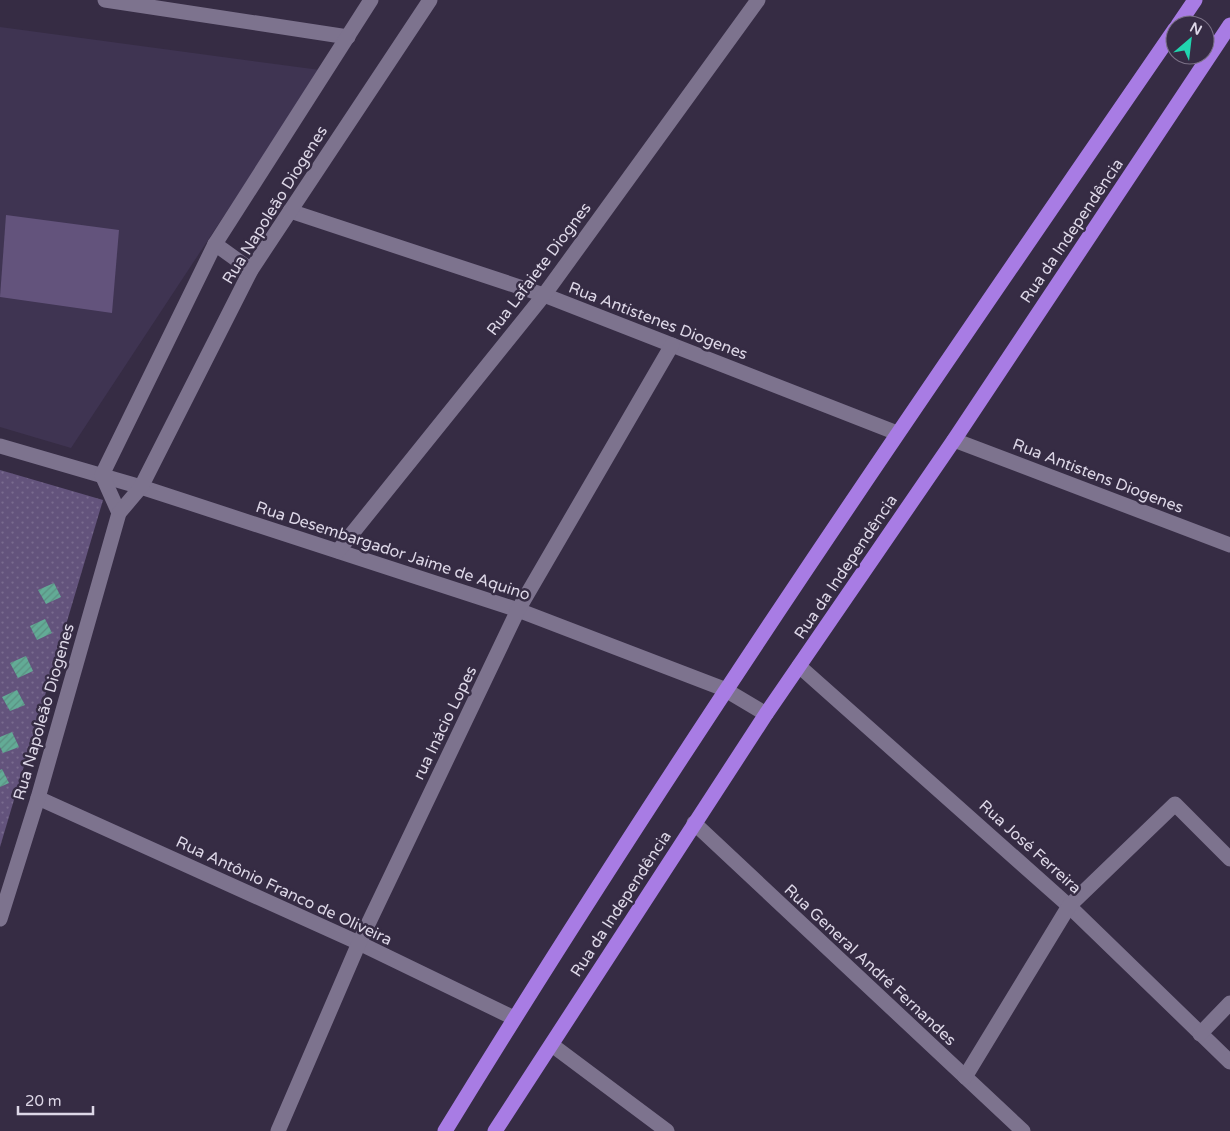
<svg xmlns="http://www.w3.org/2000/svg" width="1230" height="1131" viewBox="0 0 1230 1131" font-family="'Varela Round',sans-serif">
	<defs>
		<pattern id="park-dots" width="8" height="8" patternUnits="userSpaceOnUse" patternTransform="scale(1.25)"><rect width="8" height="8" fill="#63537c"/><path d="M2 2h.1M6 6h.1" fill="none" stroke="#796b8f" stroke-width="1.8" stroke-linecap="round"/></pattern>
		<pattern id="building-hatch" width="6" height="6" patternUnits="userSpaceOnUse" patternTransform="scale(1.25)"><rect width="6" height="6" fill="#63ab96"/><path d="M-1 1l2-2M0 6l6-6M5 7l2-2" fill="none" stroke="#5b9082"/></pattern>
	</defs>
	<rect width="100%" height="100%" fill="#362c44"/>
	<!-- built -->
	<path fill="#3f3452" d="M 0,27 L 320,70 L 71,448 L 0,427 Z"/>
	<!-- park -->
	<path fill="url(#park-dots)" d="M 0,470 L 103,500 L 0,847 Z"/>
	<!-- pitch -->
	<path fill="#63537c" d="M 6,215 L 119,230 L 112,313 L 0,297 Z"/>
	<!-- building -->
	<g fill="url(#building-hatch)">
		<path d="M 54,583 L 61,597 L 46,604 L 38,590 Z"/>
		<path d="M 45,619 L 52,633 L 37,640 L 30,626 Z"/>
		<path d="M 26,656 L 33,671 L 18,678 L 10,663 Z"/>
		<path d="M 17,690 L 25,705 L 10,711 L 2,697 Z"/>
		<path d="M 12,732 L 19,747 L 3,753 L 0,747 L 0,737 Z"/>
		<path d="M 2,769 L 9,783 L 0,787 L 0,770 Z"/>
	</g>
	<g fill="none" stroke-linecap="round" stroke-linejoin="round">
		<!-- minor -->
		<g stroke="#7d738e" stroke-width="15">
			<path d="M 105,0 L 348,37"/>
			<path d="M 290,211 L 544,295 L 897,433"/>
			<path d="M 215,244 L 251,270"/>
			<path d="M 954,440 L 1230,545"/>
			<path d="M 0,446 L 141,487 L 518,610 L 724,689 L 766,714"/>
			<path d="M 119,513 L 102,475 L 215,244 L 371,0"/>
			<path d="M 338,551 L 544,295 L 758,0"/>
			<path d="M 799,666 L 1069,906 L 1230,1062"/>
			<path d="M 38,798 L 359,943 L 514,1018"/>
			<path d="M 694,823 L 1023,1131"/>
			<path d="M 0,919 L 38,798 L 119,513 L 141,487 L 251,270 L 430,0"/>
			<path d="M 1200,1034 L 1230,1003"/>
			<path d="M 552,1045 L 667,1131"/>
			<path d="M 965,1077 L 1069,906 L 1175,804 L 1230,859"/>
			<path d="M 278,1131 L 359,943 L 518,610 L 672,345"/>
		</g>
		<!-- highway -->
		<g stroke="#a87ce4" stroke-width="15">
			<path d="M 1178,25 L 1195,0"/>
			<path d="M 445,1131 C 675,755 925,392 1175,29"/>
			<path d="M 495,1131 L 766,714 L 954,440 L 1230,25"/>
		</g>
	</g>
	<g text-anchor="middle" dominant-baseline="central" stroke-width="5" stroke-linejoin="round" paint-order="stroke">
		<!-- street labels -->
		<g font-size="16" fill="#ddd7e7" stroke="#362c44">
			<text transform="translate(275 205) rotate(-58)">Rua Napoleão Diogenes</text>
			<text transform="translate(1072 231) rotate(-56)">Rua da Independência</text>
			<text transform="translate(539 269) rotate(-53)">Rua Lafaiete Diognes</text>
			<text transform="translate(658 321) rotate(21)">Rua Antistenes Diogenes</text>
			<text transform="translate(1098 476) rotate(21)">Rua Antistens Diogenes</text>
			<text transform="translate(393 551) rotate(18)">Rua Desembargador Jaime de Aquino</text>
			<text transform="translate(846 567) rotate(-56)">Rua da Independência</text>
			<text transform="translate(44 712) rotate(-74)">Rua Napoleão Diogenes</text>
			<text transform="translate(445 723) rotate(-64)">rua Inácio Lopes</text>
			<text transform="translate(1030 847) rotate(42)">Rua José Ferreira</text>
			<text transform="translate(284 891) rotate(25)">Rua Antônio Franco de Oliveira</text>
			<text transform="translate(621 904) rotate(-57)">Rua da Independência</text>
			<text transform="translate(870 965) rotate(43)">Rua General André Fernandes</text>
		</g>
	</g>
	<!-- north arrow -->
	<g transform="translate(1190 40) rotate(28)"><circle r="24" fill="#362c44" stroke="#797085"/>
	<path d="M0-4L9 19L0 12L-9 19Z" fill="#21d5af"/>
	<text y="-8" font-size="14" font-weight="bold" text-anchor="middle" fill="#ddd7e7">N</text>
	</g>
	<!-- scale -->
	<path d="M18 1106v8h75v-8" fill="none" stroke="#ddd7e7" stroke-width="2.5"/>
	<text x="25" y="1106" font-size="15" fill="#ddd7e7" stroke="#362c44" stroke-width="4" paint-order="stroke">20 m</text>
</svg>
